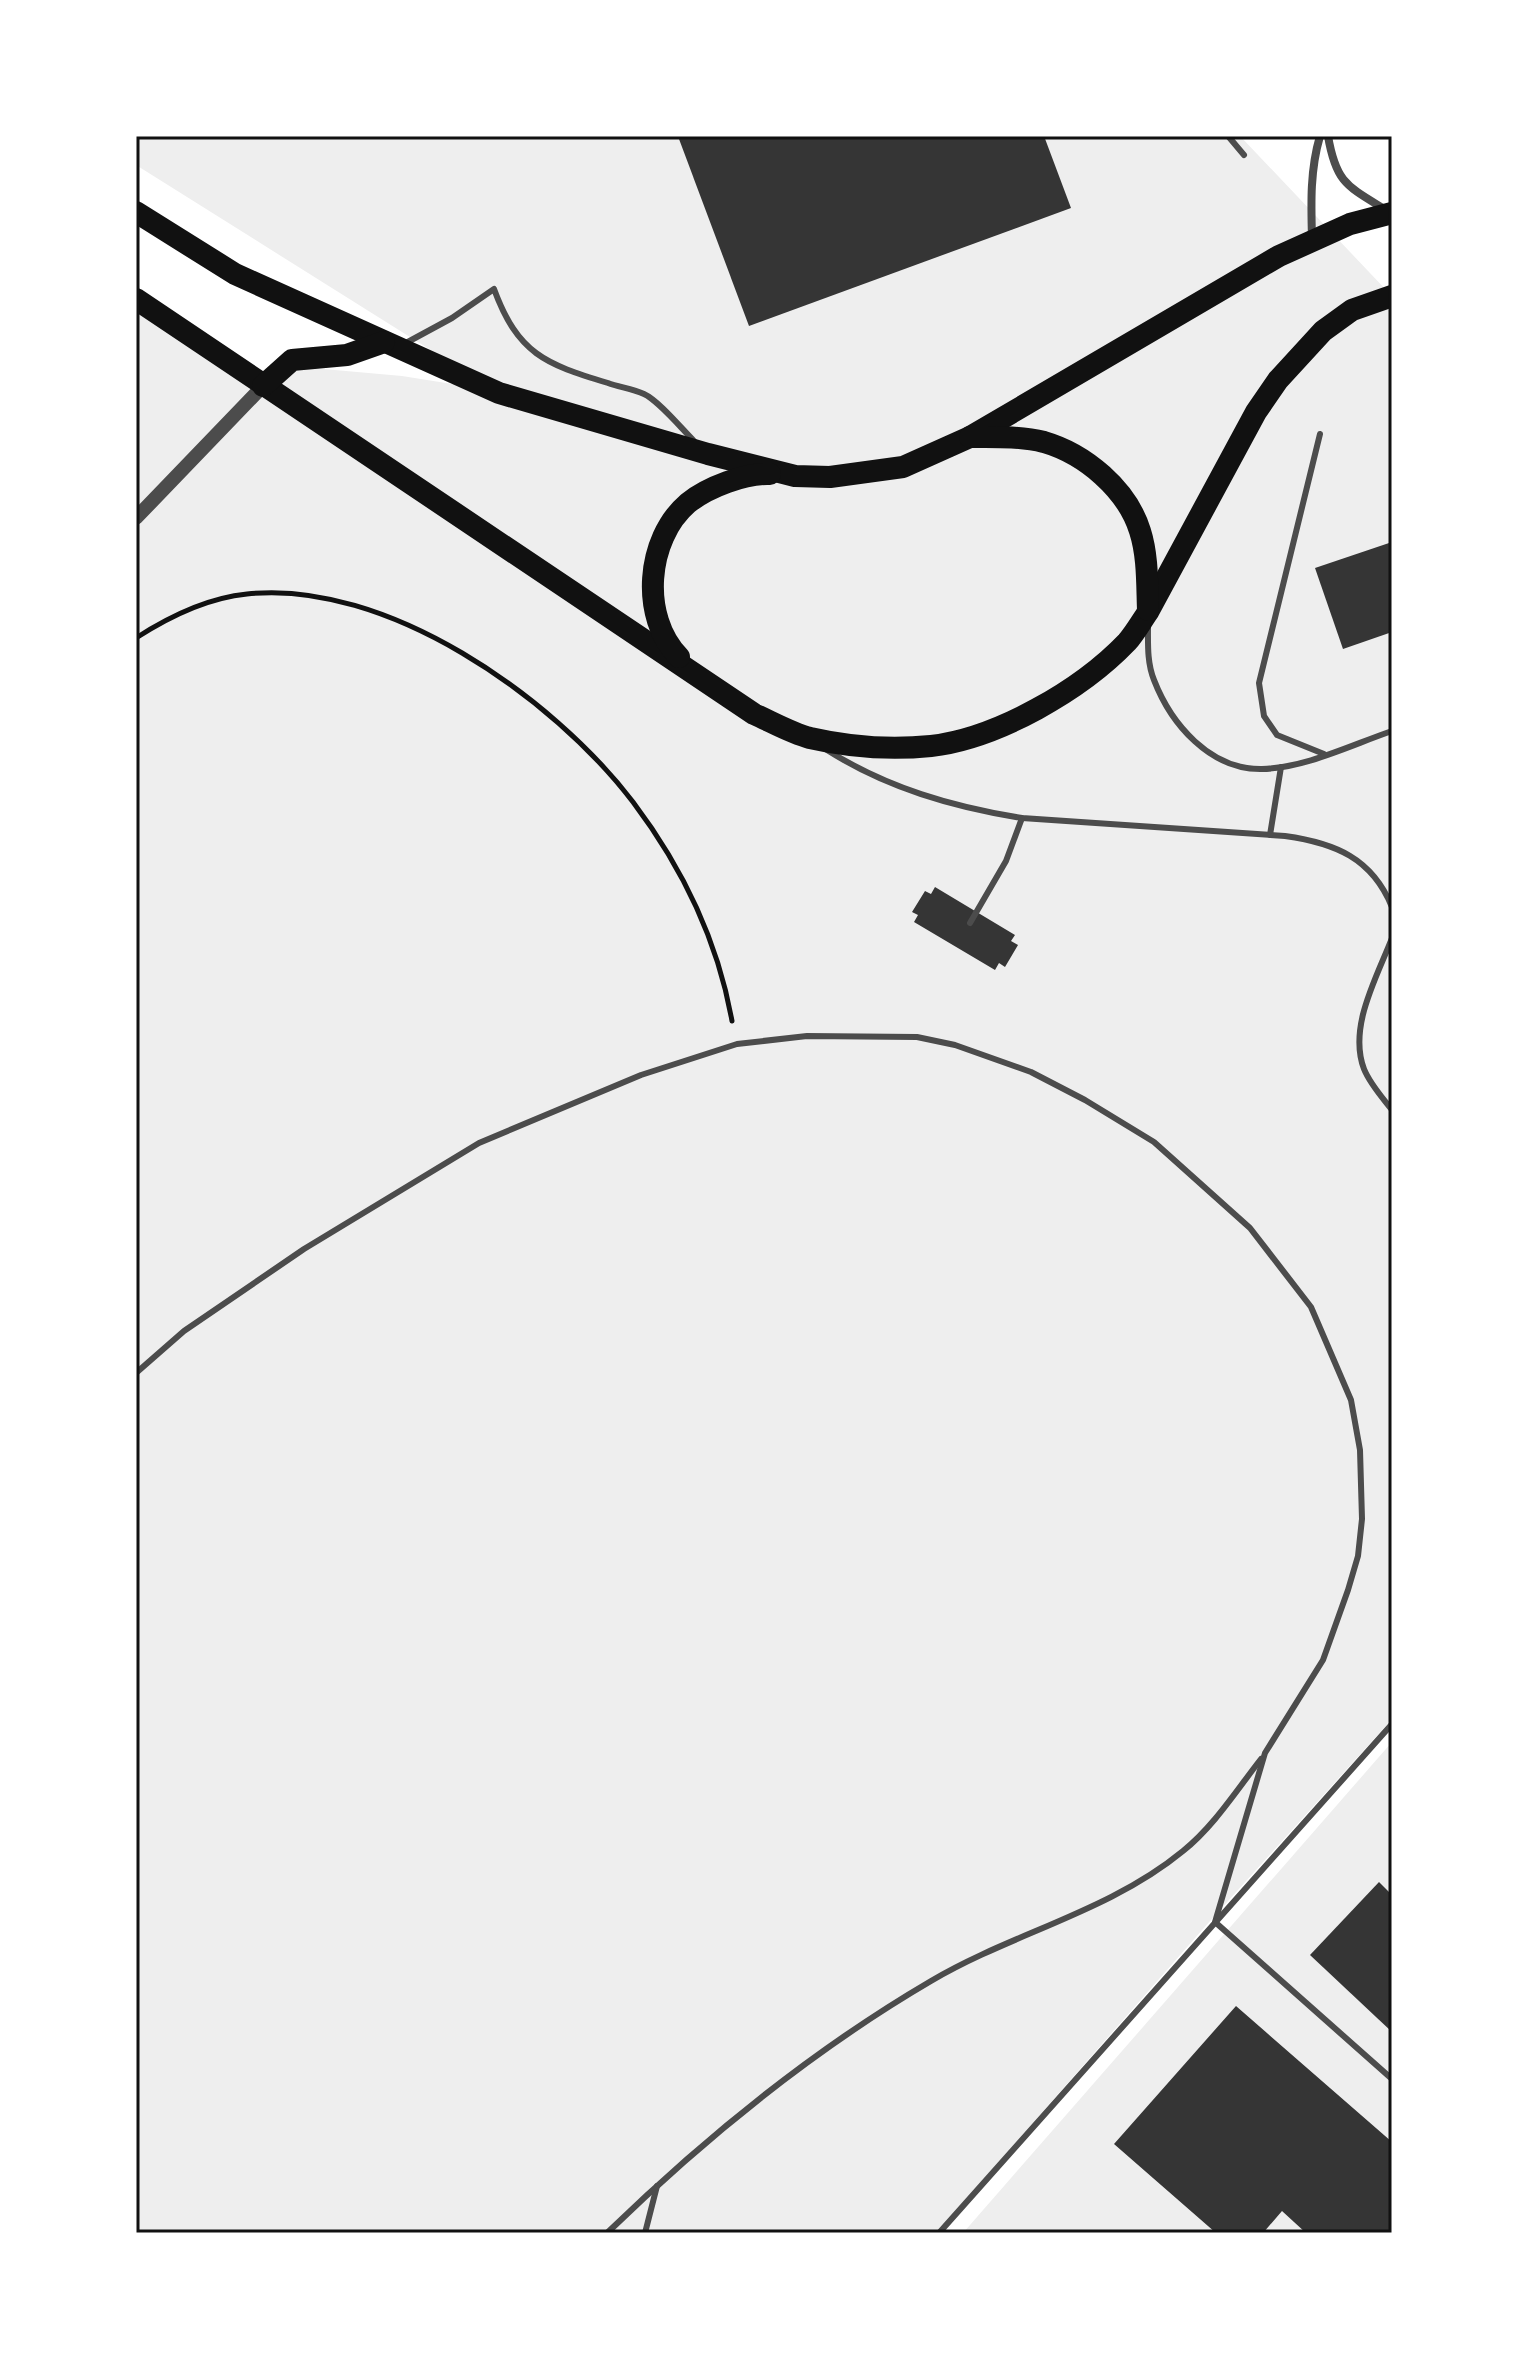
<svg xmlns="http://www.w3.org/2000/svg" width="1528" height="2369" viewBox="0 0 1528 2369" font-family="'Sofia Sans Condensed',sans-serif">
	<rect width="100%" height="100%" fill="#fff"/>
	<!-- green -->
	<g fill="#eee">
		<path d="M 136,136 L 1240,136 L 1388,292 L 1392,291 L 1392,1719 L 1210,1921 L 936,2233 L 136,2233 L 136,307 L 267,386 L 290,366 L 402,376 L 496,391 L 136,165 Z"/>
		<path d="M 1392,1742 L 1392,2233 L 963,2233 Z"/>
	</g>
	<!-- building -->
	<g fill="#353535">
		<path d="M 687,136 L 1044,136 L 1071,208 L 749,326 L 679,139 Z"/>
		<path d="M 1392,542 L 1392,632 L 1343,649 L 1315,568 Z"/>
		<path d="M 935,887 L 1015,935 L 1011,941 L 1018,945 L 1005,967 L 999,963 L 995,970 L 914,922 L 918,915 L 912,912 L 925,891 L 931,894 Z"/>
		<path d="M 1379,1882 L 1392,1895 L 1392,2032 L 1310,1955 Z"/>
		<path d="M 1236,2006 L 1392,2142 L 1392,2233 L 1306,2233 L 1282,2211 L 1263,2233 L 1216,2233 L 1114,2144 Z"/>
	</g>
	<g fill="none" stroke-linecap="round" stroke-linejoin="round">
		<!-- path -->
		<path stroke="#111" stroke-width="5" d="M 136,638 C 170,616 207,598 247,594 C 386,579 553,697 633,802 C 682,867 718,942 732,1021"/>
		<!-- service -->
		<g stroke="#4c4c4c" stroke-width="6">
			<path d="M 1228,136 L 1244,155"/>
			<path d="M 404,344 L 452,318 L 494,289 C 518,354 545,364 608,383 C 619,387 633,389 644,394 C 659,401 681,428 694,441"/>
			<path d="M 1320,434 L 1259,683 L 1264,716 L 1277,735 L 1324,754"/>
			<path d="M 1148,625 C 1148,644 1147,663 1154,680 C 1171,724 1210,770 1262,769 C 1305,768 1351,745 1392,731"/>
			<path d="M 827,750 C 887,788 953,807 1022,818 L 1285,836 C 1335,843 1372,858 1392,907"/>
			<path d="M 1270,835 L 1281,767"/>
			<path d="M 970,923 L 1006,861 L 1022,818"/>
			<path d="M 1392,938 C 1377,977 1348,1027 1364,1069 C 1370,1084 1382,1097 1392,1110"/>
			<path d="M 136,1373 L 184,1331 L 304,1249 L 479,1143 L 641,1075 L 737,1044 L 807,1036 L 917,1037 L 955,1045 L 1031,1072 L 1085,1100 L 1154,1142 L 1250,1228 L 1311,1307 L 1351,1400 L 1360,1450 L 1362,1519 L 1358,1556 L 1348,1590 L 1323,1660 L 1265,1753 L 1215,1922 L 1392,2079"/>
			<path d="M 607,2233 C 705,2138 813,2050 931,1981 C 1012,1933 1109,1912 1183,1851 C 1214,1826 1236,1791 1261,1759"/>
			<path d="M 645,2233 L 657,2186"/>
			<path d="M 939,2233 L 1392,1724"/>
		</g>
		<!-- minor -->
		<g stroke="#4c4c4c" stroke-width="8">
			<path d="M 1328,136 C 1336,183 1347,186 1386,210"/>
			<path d="M 1312,238 C 1311,203 1310,170 1320,136"/>
		</g>
		<!-- tertiary -->
		<path stroke="#4c4c4c" stroke-width="14" d="M 136,518 L 263,386"/>
		<!-- trunk -->
		<g stroke="#111" stroke-width="22">
			<path d="M 136,212 L 235,274 L 499,393 L 708,454 L 795,476 L 830,477 L 903,467 L 970,437 L 1279,256 L 1350,224 L 1392,213"/>
			<path d="M 136,299 L 754,714 C 772,722 791,733 810,738 C 849,747 891,750 931,746 C 998,738 1081,690 1127,642 C 1135,633 1141,622 1148,612 L 1256,412 L 1278,380 L 1323,331 L 1352,310 L 1392,296"/>
			<path d="M 263,386 L 292,360 L 347,355 L 384,342"/>
			<path d="M 970,437 C 994,437 1020,436 1044,442 C 1085,454 1127,489 1140,531 C 1148,556 1147,584 1148,610"/>
			<path d="M 679,657 C 640,617 646,539 688,503 C 708,487 745,473 770,474"/>
		</g>
	</g>
	<!-- border -->
	<rect width="1528" height="2369" fill="none" stroke="#ffffff" stroke-width="276"/>
	<rect x="138" y="138" width="1252" height="2093" fill="none" stroke="#111" stroke-width="3"/>
</svg>
